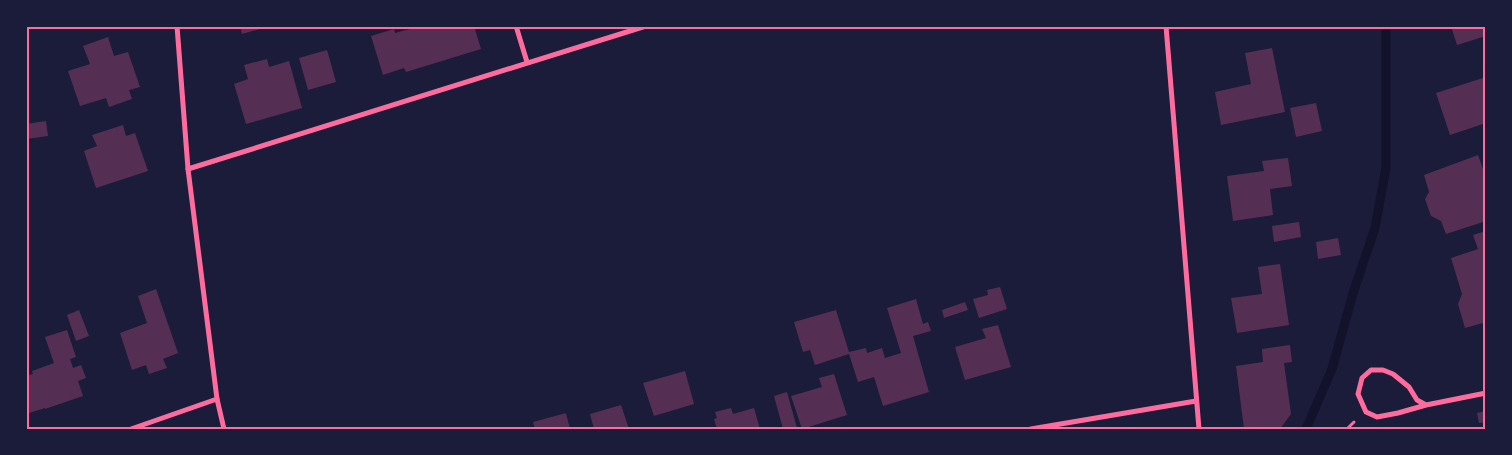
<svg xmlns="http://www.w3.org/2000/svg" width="1512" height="455" viewBox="0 0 1512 455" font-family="Inter,sans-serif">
	<rect width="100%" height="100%" fill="#1b1b3a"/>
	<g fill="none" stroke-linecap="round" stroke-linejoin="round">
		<!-- stream -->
		<path stroke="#12122b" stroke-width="9" d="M 1306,429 L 1332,369 L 1354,290 L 1375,228 L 1386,168 L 1386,26"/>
	</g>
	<!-- building -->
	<g fill="#542f53">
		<path d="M 240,26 L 267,26 L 267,27 L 242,34 Z"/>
		<path d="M 412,26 L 474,26 L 481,49 L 406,72 L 404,68 L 383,75 L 371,36 L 394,29 L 395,33 L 413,28 Z"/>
		<path d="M 1451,26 L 1486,26 L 1486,36 L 1457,45 Z"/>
		<path d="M 108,37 L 114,56 L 128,52 L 140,87 L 129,90 L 132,99 L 109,107 L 106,98 L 80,106 L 68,71 L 90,64 L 83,46 Z"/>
		<path d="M 1272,48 L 1285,112 L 1221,125 L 1215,92 L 1251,84 L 1245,53 Z"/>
		<path d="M 327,50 L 336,82 L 308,90 L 299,58 Z"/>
		<path d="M 267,59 L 269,67 L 289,61 L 302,108 L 246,124 L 234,84 L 248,79 L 244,65 Z"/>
		<path d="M 1486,77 L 1486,123 L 1450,135 L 1436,93 Z"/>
		<path d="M 1316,103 L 1322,131 L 1296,137 L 1290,108 Z"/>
		<path d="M 46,121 L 48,136 L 26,139 L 26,124 Z"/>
		<path d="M 123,125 L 126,136 L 135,133 L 148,171 L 96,188 L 84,151 L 97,146 L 92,135 Z"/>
		<path d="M 1478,155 L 1486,177 L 1486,221 L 1446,234 L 1441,221 L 1431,216 L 1425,199 L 1429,192 L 1424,175 Z"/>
		<path d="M 1288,158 L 1292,186 L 1270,189 L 1273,215 L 1233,221 L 1227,176 L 1264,171 L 1262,161 Z"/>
		<path d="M 1299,222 L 1301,237 L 1274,242 L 1272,226 Z"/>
		<path d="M 1486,231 L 1486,327 L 1484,328 L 1483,323 L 1465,328 L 1458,304 L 1462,294 L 1451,258 L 1478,249 L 1473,235 Z"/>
		<path d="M 1338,238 L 1341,255 L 1318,259 L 1316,242 Z"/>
		<path d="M 1280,264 L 1289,325 L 1237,333 L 1231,298 L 1262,294 L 1258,267 Z"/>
		<path d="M 1000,287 L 1007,309 L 979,318 L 973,299 L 988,295 L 987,290 Z"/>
		<path d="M 156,289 L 178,353 L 163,359 L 167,368 L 149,374 L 146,365 L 132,370 L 120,333 L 147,323 L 138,296 Z"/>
		<path d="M 916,299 L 923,324 L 928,322 L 931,331 L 913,336 L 929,392 L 883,406 L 874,377 L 858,382 L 849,354 L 815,365 L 810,350 L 803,352 L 794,322 L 836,310 L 849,352 L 866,348 L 867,353 L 882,348 L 885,358 L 901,353 L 887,308 Z"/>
		<path d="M 965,302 L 968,310 L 944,318 L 942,310 Z"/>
		<path d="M 79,310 L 89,336 L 76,341 L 67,315 Z"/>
		<path d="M 998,325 L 1011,367 L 965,380 L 955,347 L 986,338 L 982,329 Z"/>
		<path d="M 67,330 L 76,357 L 70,359 L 73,368 L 81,365 L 86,378 L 78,381 L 83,396 L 45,409 L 45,408 L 26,414 L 26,376 L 33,374 L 32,371 L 54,363 L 45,337 Z"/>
		<path d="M 1290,345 L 1292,362 L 1284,363 L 1291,414 L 1280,429 L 1244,429 L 1236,366 L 1263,362 L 1262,349 Z"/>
		<path d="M 685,371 L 694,404 L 654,416 L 643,383 Z"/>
		<path d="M 834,374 L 847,415 L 802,429 L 791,396 L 822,387 L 819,378 Z"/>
		<path d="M 787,392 L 797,428 L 793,429 L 783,429 L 774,396 Z"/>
		<path d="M 621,405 L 629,429 L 594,429 L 590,414 Z"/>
		<path d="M 731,408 L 733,414 L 754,408 L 760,429 L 717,429 L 714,419 L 717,418 L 715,412 Z"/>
		<path d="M 1486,411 L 1486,422 L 1479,423 L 1477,413 Z"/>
		<path d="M 566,413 L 570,429 L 535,429 L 533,422 Z"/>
	</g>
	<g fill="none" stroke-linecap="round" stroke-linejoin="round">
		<!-- path -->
		<path stroke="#ff6b9d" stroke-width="3" d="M 1347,429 L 1354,422"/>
		<!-- minor -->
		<g stroke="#ff6b9d" stroke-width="5">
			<path d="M 177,26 L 188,169 L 217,399 L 224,429"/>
			<path d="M 516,26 L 527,62"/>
			<path d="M 1166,26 L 1199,429"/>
			<path d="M 188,169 L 646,26"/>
			<path d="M 1426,405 L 1417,400 L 1409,387 L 1393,374 L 1383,370 L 1371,370 L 1362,378 L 1358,394 L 1366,412 L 1377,417 L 1398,413 L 1426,405 L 1486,393"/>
			<path d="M 131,429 L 217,399"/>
			<path d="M 1031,429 L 1196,401"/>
		</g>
	</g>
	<!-- border -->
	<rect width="1512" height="455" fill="none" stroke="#1b1b3a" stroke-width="55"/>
	<rect x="28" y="28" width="1456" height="400" fill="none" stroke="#ff6b9d" stroke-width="2"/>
</svg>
